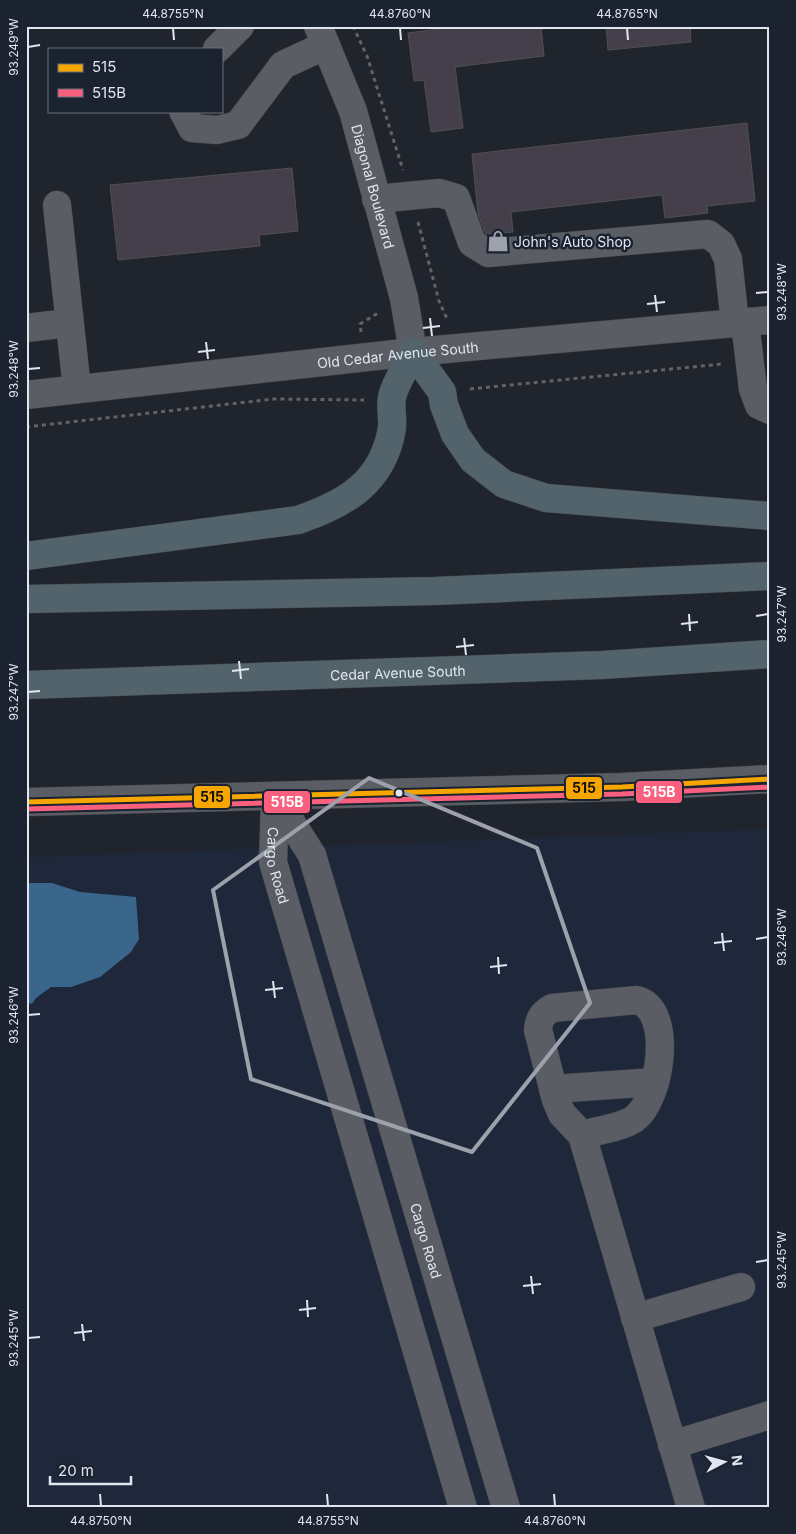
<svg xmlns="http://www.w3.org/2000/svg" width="796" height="1534" viewBox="0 0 796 1534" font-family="Inter,sans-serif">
	<rect width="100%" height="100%" fill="#20242c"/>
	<!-- built -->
	<path fill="#1e283a" d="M 770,829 L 770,1508 L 26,1508 L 26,857 Z"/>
	<!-- water -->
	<path fill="#3a668c" d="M 26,883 L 52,883 L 80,892 L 136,897 L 139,939 L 131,952 L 100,977 L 71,987 L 51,987 L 36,998 L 32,1004 L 26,1002 Z"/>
	<!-- building -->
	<g fill="#443f4a" stroke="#504f55">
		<path d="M 461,26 L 541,26 L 544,56 L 455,67 L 463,128 L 431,132 L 424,80 L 414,81 L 408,33 Z"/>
		<path d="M 606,26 L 690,26 L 691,42 L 608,50 Z"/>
		<path d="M 747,123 L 755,201 L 707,206 L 708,213 L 665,218 L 662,195 L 511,212 L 513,232 L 488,234 L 485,233 L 478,214 L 472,154 Z"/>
		<path d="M 292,168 L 298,231 L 259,235 L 260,246 L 118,260 L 110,185 Z"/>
	</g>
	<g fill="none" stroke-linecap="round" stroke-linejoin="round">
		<!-- minor casing -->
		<g stroke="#3e4148" stroke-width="29">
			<g id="minor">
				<path id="s1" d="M 318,26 L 353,111 L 404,298 L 413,352"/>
				<path d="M 217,49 L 240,26"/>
				<path d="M 183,111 L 192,128 L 217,130 L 238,125 L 283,65 L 326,45"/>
				<path d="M 376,199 L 439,193 L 456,198 L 472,243 L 488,253 L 708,234 L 721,244 L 728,259 L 735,323"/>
				<path d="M 57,205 L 77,389"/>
				<path d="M 745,322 L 753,389 L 759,405 L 770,410"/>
				<path d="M 26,328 L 69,323"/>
				<path id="s2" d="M 26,395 L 413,352 L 770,320"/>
				<path id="s3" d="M 275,797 L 312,855 L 506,1508"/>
				<path id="s4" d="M 275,797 L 273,862 L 463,1508"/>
				<path d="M 26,802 L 622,787 L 770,779"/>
				<path d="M 553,1089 L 655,1082"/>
				<path d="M 582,1135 C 595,1131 623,1127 634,1119 C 661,1100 674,1010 637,1000 L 552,1008 C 542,1014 539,1019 538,1030 L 556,1100 L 562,1114 L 582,1135 L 691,1508"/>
				<path d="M 635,1318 L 741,1287"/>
				<path d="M 672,1445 L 770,1415"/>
			</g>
		</g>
		<!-- highway casing -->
		<g stroke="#3e4148" stroke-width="29">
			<g id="highway">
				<path d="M 26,556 L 298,520 C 345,504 383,483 392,428 C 393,418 390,407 392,397 C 395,383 407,366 413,352 L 442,392 L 444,405 L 455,434 L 473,460 L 504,484 L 546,498 L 770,516"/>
				<path d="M 26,599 L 435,591 L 770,576"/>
				<path id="s5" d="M 26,685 L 602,665 L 770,654"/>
			</g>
		</g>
		<!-- path -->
		<g stroke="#606369" stroke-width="3" stroke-dasharray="4 4" stroke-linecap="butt">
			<path d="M 353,26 L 367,56 L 403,170"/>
			<path d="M 418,222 L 439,301 L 448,321"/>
			<path d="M 361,332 L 360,324 L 378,313"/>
			<path d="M 470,389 L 722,364"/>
			<path d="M 26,427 L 274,399 L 364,400"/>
		</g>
		<!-- minor -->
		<use href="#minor" stroke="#5a5d63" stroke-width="28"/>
		<!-- highway -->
		<use href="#highway" stroke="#53636c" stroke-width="28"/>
		<!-- bus-1 casing -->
		<g stroke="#1b2331" stroke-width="9">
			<path id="bus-1" d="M 26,802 L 622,787 L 770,779"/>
		</g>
		<!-- bus-2 casing -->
		<g stroke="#1b2331" stroke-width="9">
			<path id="bus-2" d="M 26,809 L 622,794 L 770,787"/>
		</g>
		<!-- bus-1 -->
		<use href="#bus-1" stroke="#f7a600" stroke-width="5"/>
		<!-- bus-2 -->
		<use href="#bus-2" stroke="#f8607d" stroke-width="5"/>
	</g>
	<!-- marked area -->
	<path fill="none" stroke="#9da1ab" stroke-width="4" stroke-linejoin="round" d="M 369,778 L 537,848 L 590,1003 L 472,1152 L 251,1079 L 213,890 Z"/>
	<!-- ticks -->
	<path fill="none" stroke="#e0e5ef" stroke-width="2" d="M 173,28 L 174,40M 400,28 L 401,40M 627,28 L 628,40M 28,47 L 40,45M 756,293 L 768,292M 655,295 L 657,312M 647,304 L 665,302M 430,318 L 432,336M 423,328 L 440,326M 206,342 L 208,359M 198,352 L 215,350M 28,369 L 40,368M 689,614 L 690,631M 756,616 L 768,614M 681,624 L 698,622M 464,638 L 466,655M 456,647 L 474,645M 239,661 L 241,679M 232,671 L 249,669M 28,692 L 40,691M 722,933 L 724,951M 756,939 L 768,937M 714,943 L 732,941M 498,957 L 499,974M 490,967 L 507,965M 273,981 L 275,998M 265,990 L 283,988M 28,1015 L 40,1014M 756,1262 L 768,1260M 531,1276 L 533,1294M 523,1286 L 541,1284M 307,1300 L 308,1317M 299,1310 L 316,1308M 82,1324 L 84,1341M 74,1333 L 92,1331M 28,1338 L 40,1337M 100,1494 L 101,1506M 327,1494 L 328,1506M 554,1494 L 555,1506"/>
	<!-- icons -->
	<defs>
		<g id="shop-bare" transform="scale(1.725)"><path d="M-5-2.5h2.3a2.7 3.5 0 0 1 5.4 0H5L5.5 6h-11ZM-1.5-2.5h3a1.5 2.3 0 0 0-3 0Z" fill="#9da1ab" stroke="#1b2331" stroke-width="2.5" paint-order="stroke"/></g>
	</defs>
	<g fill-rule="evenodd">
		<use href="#shop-bare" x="498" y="241"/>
	</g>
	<!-- markers -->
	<circle fill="#e0e5ef" stroke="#1b2331" stroke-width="2" cx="399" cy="793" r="4.5"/>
	<g text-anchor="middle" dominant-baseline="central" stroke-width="5" stroke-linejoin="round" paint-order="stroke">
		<!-- street labels -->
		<g font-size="14" fill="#e0e5ef" stroke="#1b2331">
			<text stroke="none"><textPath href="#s1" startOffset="170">Diagonal Boulevard</textPath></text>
			<text stroke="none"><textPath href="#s2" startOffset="374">Old Cedar Avenue South</textPath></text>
			<text stroke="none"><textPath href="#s5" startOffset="372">Cedar Avenue South</textPath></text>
			<text stroke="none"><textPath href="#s4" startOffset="69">Cargo Road</textPath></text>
			<text stroke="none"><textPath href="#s3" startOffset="471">Cargo Road</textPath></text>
		</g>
		<!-- poi labels -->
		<g font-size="14" fill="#e0e5ef" stroke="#1b2331" text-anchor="start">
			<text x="514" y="241">John's Auto Shop</text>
		</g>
	</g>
	<g stroke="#1b2331" stroke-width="2">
		<rect x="565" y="776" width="38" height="24" rx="5" fill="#f7a600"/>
		<rect x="635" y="780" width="48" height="24" rx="5" fill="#f8607d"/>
		<rect x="193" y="785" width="38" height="24" rx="5" fill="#f7a600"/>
		<rect x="263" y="790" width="48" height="24" rx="5" fill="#f8607d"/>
	</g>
	<g font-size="14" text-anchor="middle" font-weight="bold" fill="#fff">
		<text x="659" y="797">515B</text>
		<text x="287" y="807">515B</text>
	</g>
	<g font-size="14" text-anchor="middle" font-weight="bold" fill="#111">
		<text x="584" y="793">515</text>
		<text x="212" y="802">515</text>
	</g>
	<!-- border -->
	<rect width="796" height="1534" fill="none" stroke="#1b2331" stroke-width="55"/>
	<!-- legend -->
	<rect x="48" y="48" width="175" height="65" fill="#1b2331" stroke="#6a717d"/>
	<rect x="58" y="64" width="25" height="8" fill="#f7a600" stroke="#6a717d"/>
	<text x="92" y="72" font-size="15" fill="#e0e5ef">515</text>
	<rect x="58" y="89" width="25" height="8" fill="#f8607d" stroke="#6a717d"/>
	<text x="92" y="98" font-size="15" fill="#e0e5ef">515B</text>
	<!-- north arrow -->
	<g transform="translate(724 1462) rotate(84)" stroke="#1b2331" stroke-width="4" paint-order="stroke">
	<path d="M0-4L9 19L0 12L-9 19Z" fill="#e0e5ef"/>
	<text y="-8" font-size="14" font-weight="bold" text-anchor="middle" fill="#e0e5ef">N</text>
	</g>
	<!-- scale -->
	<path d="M50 1476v8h81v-8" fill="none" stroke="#e0e5ef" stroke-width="2.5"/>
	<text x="58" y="1476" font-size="15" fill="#e0e5ef" stroke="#1b2331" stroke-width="4" paint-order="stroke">20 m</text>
	<rect x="28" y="28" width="740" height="1478" fill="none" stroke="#e0e5ef" stroke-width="2"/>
	<g font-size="12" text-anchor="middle" fill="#e0e5ef">
		<text x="173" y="18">44.8755°N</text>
		<text x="400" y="18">44.8760°N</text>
		<text x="627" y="18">44.8765°N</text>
		<text transform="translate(14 47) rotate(-90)" y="4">93.249°W</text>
		<text transform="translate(782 292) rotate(-90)" y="4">93.248°W</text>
		<text transform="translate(14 369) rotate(-90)" y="4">93.248°W</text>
		<text transform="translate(782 614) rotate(-90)" y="4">93.247°W</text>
		<text transform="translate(14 692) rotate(-90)" y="4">93.247°W</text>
		<text transform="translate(782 937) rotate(-90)" y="4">93.246°W</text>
		<text transform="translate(14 1015) rotate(-90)" y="4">93.246°W</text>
		<text transform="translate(782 1260) rotate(-90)" y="4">93.245°W</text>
		<text transform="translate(14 1338) rotate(-90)" y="4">93.245°W</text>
		<text x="101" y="1525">44.8750°N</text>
		<text x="328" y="1525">44.8755°N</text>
		<text x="555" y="1525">44.8760°N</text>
	</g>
</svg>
